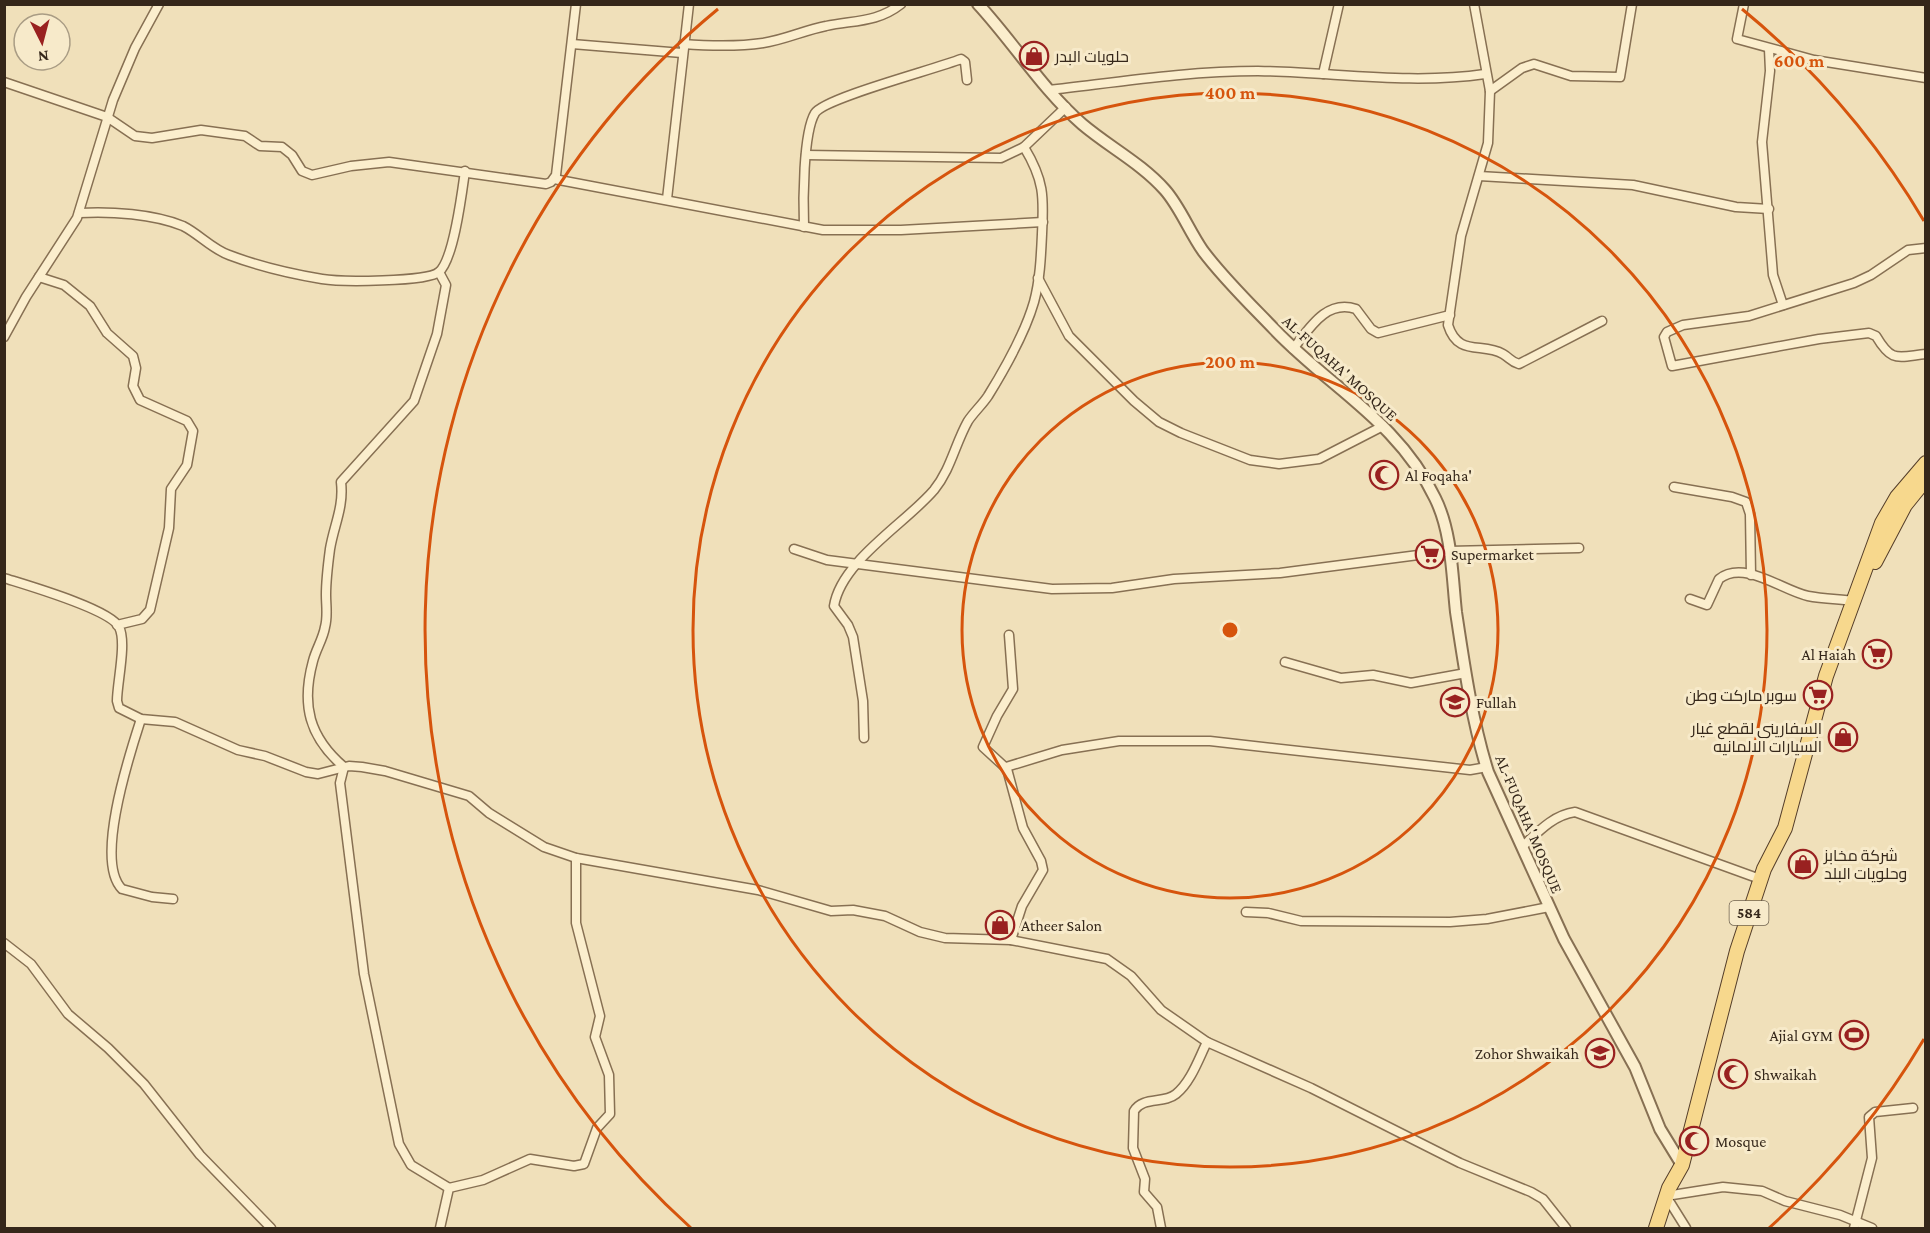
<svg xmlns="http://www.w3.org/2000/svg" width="1930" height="1233" viewBox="0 0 1930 1233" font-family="'Crimson Pro',Cairo,serif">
	<rect width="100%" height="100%" fill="#f0e0ba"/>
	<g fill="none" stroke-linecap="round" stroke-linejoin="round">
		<!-- minor casing -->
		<g stroke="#877053" stroke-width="11">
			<g id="minor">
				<path d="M 1474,4 L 1490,91 L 1488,143 L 1461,236 L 1448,325 C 1458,357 1482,342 1503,354 C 1510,358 1511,362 1519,364 L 1602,321"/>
				<path d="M 1744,4 L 1737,39 L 1814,60 L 1926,78"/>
				<path d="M 572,44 L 682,53"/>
				<path d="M 683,44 C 710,46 736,47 763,43 C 784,40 805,30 826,26 C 853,20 877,23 901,4"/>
				<path d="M 1769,49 L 1770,71 L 1762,142 L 1773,275 L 1783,305"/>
				<path d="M 1323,74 L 1339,4"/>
				<path d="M 4,82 L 107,117 L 135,136 L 152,138 L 201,130 L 245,136 L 260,146 L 282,147 L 292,155 L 302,171 L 312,175 L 351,166 L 389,162 L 546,184 L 551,182 L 556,175 L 576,4"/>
				<path d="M 1049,90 C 1119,82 1188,71 1258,71 C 1334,72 1409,85 1485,74"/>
				<path d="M 1490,91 L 1522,68 L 1534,64 L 1571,76 L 1620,77 L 1632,4"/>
				<path d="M 806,155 L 1001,158 L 1024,147 L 1066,107"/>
				<path d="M 1479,176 L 1633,185 L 1736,207 L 1769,209"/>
				<path d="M 554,179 L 823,230 L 901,230 L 1043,222"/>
				<path d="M 667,199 L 689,4"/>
				<path d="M 79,213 C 110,211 154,214 183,226 C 199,234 212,249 229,255 C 258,266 292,274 322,279 C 340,282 427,282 439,272 C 454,259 462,192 465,171"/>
				<path d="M 804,227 C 803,202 803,133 815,113 C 824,98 936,69 961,59 L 965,62 L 967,80"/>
				<path d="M 1926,248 L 1908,250 L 1871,275 L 1854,283 L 1749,316 L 1683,325 L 1667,332 L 1664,337 L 1672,366 L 1819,339 L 1869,333 L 1876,336 C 1892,363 1897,357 1926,354"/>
				<path d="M 439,272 L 446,285 L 437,334 L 414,401 L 341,482 C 344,507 334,525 330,549 C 328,564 326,580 326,595 C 326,606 328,616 325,627 C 323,639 316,649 313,661 C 301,705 309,737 344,767 L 340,783 L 364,974 L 399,1144 L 411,1165 L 449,1188"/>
				<path d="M 39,277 L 64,285 L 90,306 L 107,333 L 133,356 L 136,368 L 133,386 L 140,400 L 187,421 L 193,431 L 187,465 L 171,489 L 169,528 L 150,610 L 142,619 L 117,625"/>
				<path d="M 1038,278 L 1069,336 L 1134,401 L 1159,422 L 1181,433 L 1250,460 L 1279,464 L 1319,459 L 1383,426"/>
				<path d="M 4,337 L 26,297 L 77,218 L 113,100 L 135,48 L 159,4"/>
				<path d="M 1293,349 C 1309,329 1326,299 1356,309 L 1371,329 L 1378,333 L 1450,315"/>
				<path d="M 1674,487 L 1732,497 L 1746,502 L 1750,514 L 1751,575"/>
				<path d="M 794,549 L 827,560 L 1052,589 L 1112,588 L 1174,579 L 1280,573 L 1449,551 L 1579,548"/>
				<path d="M 4,578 C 26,585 110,609 119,627 C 127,642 117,683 117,701 L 119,708 L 141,719 L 175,722 L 238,750 L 265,756 L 306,772 L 318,774 L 349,766 L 362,767 L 385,771 L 469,796 L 489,813 L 544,847 L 576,858 L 758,890 L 831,911 L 853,910 L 885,916 L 920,932 L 945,938 L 1011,940 L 1107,959 L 1131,976 L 1161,1010 L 1207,1042 L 1311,1088 L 1460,1163 L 1531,1192 L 1543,1199 L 1566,1228"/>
				<path d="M 1690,599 L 1707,605 L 1719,579 C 1744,559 1783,591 1808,596 C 1823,599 1839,599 1855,601"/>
				<path d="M 1009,635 L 1013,689 L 997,716 L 983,747 L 1007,769 L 1023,828 L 1041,861 L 1043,870 L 1022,906 L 1011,940"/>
				<path d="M 1285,662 L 1341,678 L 1373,675 L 1411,683 L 1466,673"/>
				<path d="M 141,719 C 130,753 94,861 122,889 L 152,897 L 173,899"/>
				<path d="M 864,738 L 863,701 L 853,637 L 848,625 L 834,606 C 841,561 906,523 934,490 C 951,469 955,444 968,421 C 974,412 982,405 988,396 C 1004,370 1026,330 1034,302 C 1040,280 1041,256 1042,234 C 1044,196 1044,180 1024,147"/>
				<path d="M 1006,767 L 1062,750 L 1119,741 L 1210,741 L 1470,770 L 1487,767"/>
				<path d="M 1522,847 C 1538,832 1553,815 1575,812 L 1760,879"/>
				<path d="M 1246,912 L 1268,913 L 1301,921 L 1450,922 L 1487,919 L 1549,907"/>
				<path d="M 4,943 L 31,964 L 68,1014 L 108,1048 L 144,1084 L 200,1155 L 271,1228"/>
				<path d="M 440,1228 L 449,1188 L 483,1180 L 530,1159 L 574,1166 L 584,1164 L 597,1128 L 610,1114 L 609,1075 L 595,1037 L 600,1016 L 576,923 L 576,858"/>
				<path d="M 1161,1228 L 1157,1207 L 1144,1192 L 1145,1179 L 1133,1148 L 1134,1111 C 1143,1096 1164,1104 1176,1094 C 1191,1082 1199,1058 1207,1042"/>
				<path d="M 1686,1228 L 1666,1196 L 1723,1187 L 1762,1191 L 1785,1201 L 1840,1215 L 1872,1228"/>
				<path d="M 1854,1228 L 1872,1158 L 1869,1117 L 1875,1112 L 1913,1108"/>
			</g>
		</g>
		<!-- tertiary casing -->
		<g stroke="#877053" stroke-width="14">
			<path id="tertiary" d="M 978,4 C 1014,43 1042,89 1082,124 C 1109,147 1141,163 1165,190 C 1180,207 1189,231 1203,251 C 1224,279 1250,304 1274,329 C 1330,388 1398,421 1435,498 C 1452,532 1452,575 1456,612 C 1464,665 1472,721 1488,772 L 1564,939 L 1635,1067 L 1660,1129 L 1682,1165"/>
		</g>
		<!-- primary casing -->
		<g stroke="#543d29" stroke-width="16">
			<g id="primary">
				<path d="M 1875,562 L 1905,505 L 1926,479"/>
				<path d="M 1656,1228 L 1669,1188 L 1682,1165 L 1737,951 L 1764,869 L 1785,828 L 1826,676 L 1882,523 L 1897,497 L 1926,463"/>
			</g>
		</g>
		<!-- minor -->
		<use href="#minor" stroke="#fbeecd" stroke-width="8"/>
		<!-- tertiary -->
		<use href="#tertiary" stroke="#fbeecd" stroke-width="10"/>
		<!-- primary -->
		<use href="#primary" stroke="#f7d88d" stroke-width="14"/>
	</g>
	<!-- distance rings -->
	<g fill="none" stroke="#d6540d" stroke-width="3">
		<circle cx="1230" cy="630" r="268"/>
		<circle cx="1230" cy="630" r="537"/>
		<path d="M1924 1039A805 805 0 0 1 1769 1228M691 1228A805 805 0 0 1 718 9M1742 9A805 805 0 0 1 1924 221"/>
	</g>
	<!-- icons -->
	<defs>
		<g id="shop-ring" transform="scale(1.5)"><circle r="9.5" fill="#f7eaca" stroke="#992120" stroke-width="1.5"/><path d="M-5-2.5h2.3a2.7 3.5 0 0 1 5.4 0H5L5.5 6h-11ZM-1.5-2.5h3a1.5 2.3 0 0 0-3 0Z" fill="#992120"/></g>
		<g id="mosque-ring" transform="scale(1.5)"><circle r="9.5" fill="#f7eaca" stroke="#992120" stroke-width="1.5"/><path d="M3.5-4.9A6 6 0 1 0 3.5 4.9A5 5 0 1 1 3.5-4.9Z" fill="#992120"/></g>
		<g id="supermarket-ring" transform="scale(1.5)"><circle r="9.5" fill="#f7eaca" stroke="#992120" stroke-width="1.5"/><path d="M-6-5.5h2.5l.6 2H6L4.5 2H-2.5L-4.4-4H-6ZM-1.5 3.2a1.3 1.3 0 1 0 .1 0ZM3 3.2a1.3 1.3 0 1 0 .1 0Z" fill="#992120"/></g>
		<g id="school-ring" transform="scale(1.5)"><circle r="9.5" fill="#f7eaca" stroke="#992120" stroke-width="1.5"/><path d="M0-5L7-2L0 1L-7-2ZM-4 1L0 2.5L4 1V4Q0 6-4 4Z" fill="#992120"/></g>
		<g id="stadium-ring" transform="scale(1.5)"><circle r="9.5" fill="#f7eaca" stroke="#992120" stroke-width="1.5"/><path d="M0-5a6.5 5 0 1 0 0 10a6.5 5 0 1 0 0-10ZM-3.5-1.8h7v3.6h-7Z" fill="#992120"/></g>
	</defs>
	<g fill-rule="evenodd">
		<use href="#shop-ring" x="1034" y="56"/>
		<use href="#mosque-ring" x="1384" y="475"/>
		<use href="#supermarket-ring" x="1430" y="554"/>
		<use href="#supermarket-ring" x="1877" y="654"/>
		<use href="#supermarket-ring" x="1818" y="695"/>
		<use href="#school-ring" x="1455" y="702"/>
		<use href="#shop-ring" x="1843" y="737"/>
		<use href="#shop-ring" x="1803" y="864"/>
		<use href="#shop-ring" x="1000" y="925"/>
		<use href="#stadium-ring" x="1854" y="1035"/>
		<use href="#school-ring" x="1600" y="1053"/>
		<use href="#mosque-ring" x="1733" y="1074"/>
		<use href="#mosque-ring" x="1694" y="1141"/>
	</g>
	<g text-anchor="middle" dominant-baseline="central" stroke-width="6" stroke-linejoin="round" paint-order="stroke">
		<!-- shield labels -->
		<rect fill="#f7eaca" stroke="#6f624f" stroke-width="1.5" x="1729.5" y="901" width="39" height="24" rx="4.5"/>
		<g font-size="15" font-weight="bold" fill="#35271a">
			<text x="1749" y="913">584</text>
		</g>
		<!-- poi labels -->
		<g font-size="16" fill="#35271a" stroke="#f7eaca" text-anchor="start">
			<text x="1055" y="56">حلويات البدر</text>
			<text x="1405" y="475">Al Foqaha'</text>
			<text x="1451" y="554">Supermarket</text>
			<text x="1856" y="654" text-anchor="end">Al Haiah</text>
			<text x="1797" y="695" text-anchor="end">سوبر ماركت وطن</text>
			<text x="1476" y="702">Fullah</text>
			<text x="1822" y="728" text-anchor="end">السفاريني لقطع غيار<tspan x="1822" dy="18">السيارات الالمانيه</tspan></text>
			<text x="1824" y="855">شركة مخابز<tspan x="1824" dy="18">وحلويات البلد</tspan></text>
			<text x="1021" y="925">Atheer Salon</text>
			<text x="1833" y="1035" text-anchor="end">Ajial GYM</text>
			<text x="1579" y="1053" text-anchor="end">Zohor Shwaikah</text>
			<text x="1754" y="1074">Shwaikah</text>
			<text x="1715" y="1141">Mosque</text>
		</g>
		<!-- street labels -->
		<g font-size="16" fill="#35271a" stroke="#f7eaca">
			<text transform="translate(1340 368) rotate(42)">AL-FUQAHA' MOSQUE</text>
			<text transform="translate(1529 824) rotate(67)">AL-FUQAHA' MOSQUE</text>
		</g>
	</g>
	<circle cx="1230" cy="630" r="9" fill="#d6540d" stroke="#f7eaca" stroke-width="3"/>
	<g font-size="18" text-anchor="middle" font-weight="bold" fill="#d6540d" stroke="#f7eaca" stroke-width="6" stroke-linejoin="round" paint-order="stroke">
		<text x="1799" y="67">600 m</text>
		<text x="1230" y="99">400 m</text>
		<text x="1230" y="368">200 m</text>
	</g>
	<!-- border -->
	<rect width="1930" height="1233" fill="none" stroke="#35271a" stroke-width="12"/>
	<!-- north arrow -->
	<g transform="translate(42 42) rotate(174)"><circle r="28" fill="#f7eaca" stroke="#a99c84" stroke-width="1.5"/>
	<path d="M0-4.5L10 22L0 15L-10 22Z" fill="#992120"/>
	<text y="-9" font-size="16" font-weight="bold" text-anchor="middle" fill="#35271a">N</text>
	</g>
</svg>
